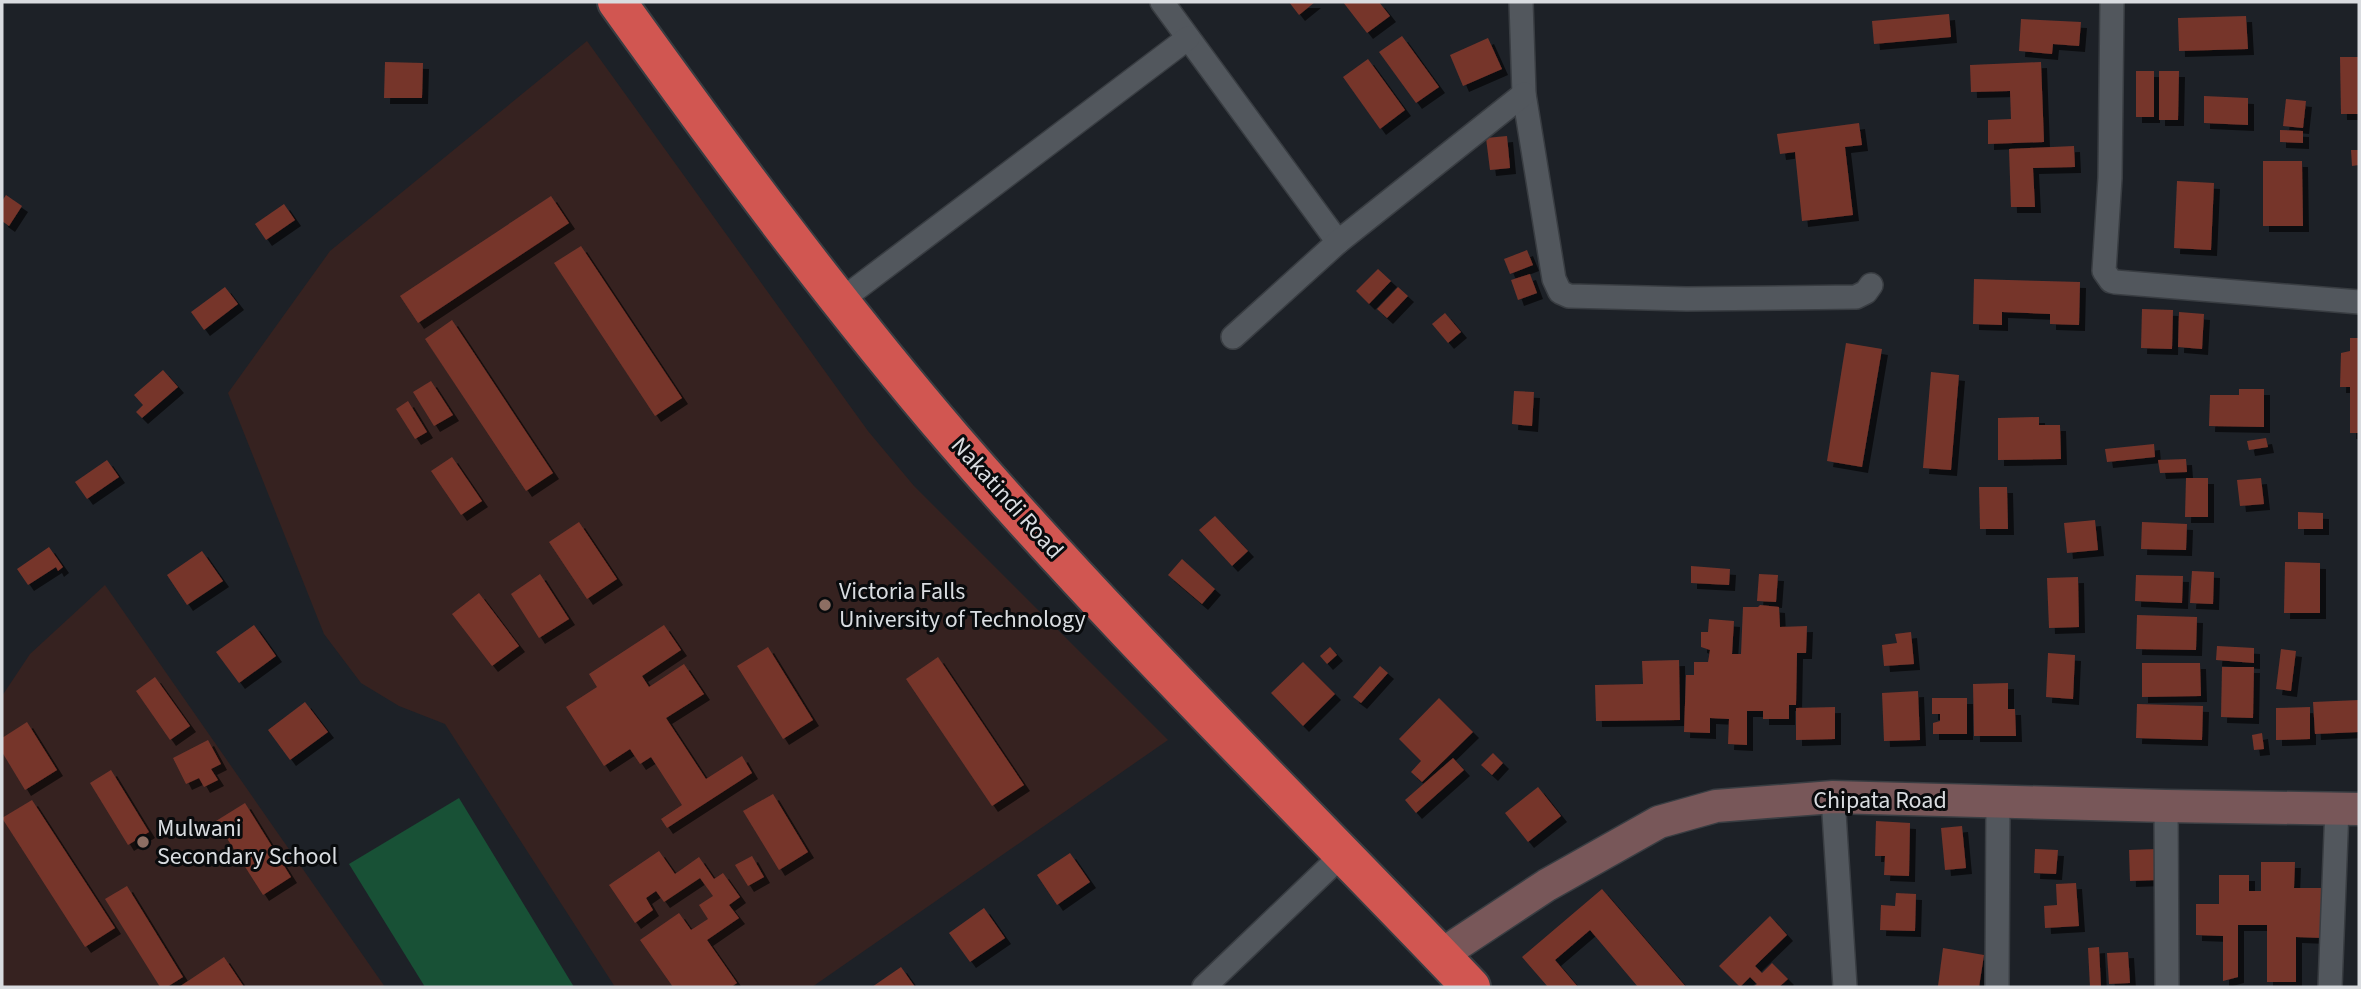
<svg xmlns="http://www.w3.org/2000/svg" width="2361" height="989" viewBox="0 0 2361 989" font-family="'Source Sans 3',sans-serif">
	<defs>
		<filter id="shadow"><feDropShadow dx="6" dy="6" stdDeviation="0" flood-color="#0009"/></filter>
	</defs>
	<rect width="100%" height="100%" fill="#1d2127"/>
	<!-- education -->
	<g fill="#362220">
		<path d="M 587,41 L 868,431 L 914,486 L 1168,740 L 812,987 L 615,987 L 445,724 L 399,706 L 361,683 L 324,634 L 228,393 L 330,251 Z"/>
		<path d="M 105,585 L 385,987 L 2,987 L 2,696 L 30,654 Z"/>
	</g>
	<!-- pitch -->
	<path fill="#185136" d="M 459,798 L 574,987 L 425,987 L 349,864 Z"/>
	<!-- building -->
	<g fill="#76352b" filter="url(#shadow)">
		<path d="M 1289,2 L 1315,2 L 1299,15 Z"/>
		<path d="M 1343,2 L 1379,2 L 1390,16 L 1367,33 Z"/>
		<path d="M 1949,14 L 1951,37 L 1874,44 L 1872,21 Z"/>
		<path d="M 2246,16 L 2248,49 L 2179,51 L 2178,18 Z"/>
		<path d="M 2021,19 L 2081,22 L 2079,46 L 2053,44 L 2052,54 L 2019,51 Z"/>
		<path d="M 1402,36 L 1439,87 L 1416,103 L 1379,52 Z"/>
		<path d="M 1488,38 L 1502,69 L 1463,86 L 1450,55 Z"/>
		<path d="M 2340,57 L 2359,57 L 2359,114 L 2341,114 Z"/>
		<path d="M 1368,59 L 1405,110 L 1380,129 L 1343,77 Z"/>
		<path d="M 385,62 L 423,63 L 422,98 L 384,98 Z"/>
		<path d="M 2041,62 L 2044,142 L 1988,144 L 1988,120 L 2011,119 L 2010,91 L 1971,92 L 1970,65 Z"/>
		<rect x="2136" y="71" width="18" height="46"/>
		<path d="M 2159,71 L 2179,71 L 2178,120 L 2159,120 Z"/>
		<path d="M 2204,96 L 2248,98 L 2248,125 L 2204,123 Z"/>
		<path d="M 2286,99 L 2306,101 L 2303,128 L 2283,126 Z"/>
		<path d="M 1859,123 L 1862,145 L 1845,147 L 1853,215 L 1802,221 L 1795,152 L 1780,154 L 1777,134 Z"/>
		<path d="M 2280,130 L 2303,131 L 2303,143 L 2280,142 Z"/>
		<path d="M 1507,136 L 1510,168 L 1490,170 L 1486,138 Z"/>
		<path d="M 2074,146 L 2075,167 L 2033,168 L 2035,207 L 2011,207 L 2009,149 Z"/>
		<path d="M 2351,150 L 2359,150 L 2359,165 L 2352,166 Z"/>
		<path d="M 2263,161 L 2302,161 L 2303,226 L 2263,226 Z"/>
		<path d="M 2177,181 L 2214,183 L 2211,250 L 2174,248 Z"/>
		<path d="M 6,195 L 22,206 L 9,226 L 2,221 L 2,201 Z"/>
		<path d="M 551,196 L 569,223 L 418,323 L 400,296 Z"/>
		<path d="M 284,204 L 295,220 L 266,240 L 255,224 Z"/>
		<path d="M 581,246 L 682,398 L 655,416 L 554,263 Z"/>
		<path d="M 1527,250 L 1533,265 L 1510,274 L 1504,259 Z"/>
		<path d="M 1378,269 L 1391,281 L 1369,304 L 1356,291 Z"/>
		<path d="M 1530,274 L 1537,293 L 1518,300 L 1511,280 Z"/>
		<path d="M 1974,279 L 2080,282 L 2079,325 L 2050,324 L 2050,314 L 2002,312 L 2002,325 L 1973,324 Z"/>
		<path d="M 225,287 L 238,304 L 204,330 L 191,312 Z"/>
		<path d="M 1398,287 L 1408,296 L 1387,318 L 1377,309 Z"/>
		<path d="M 2142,309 L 2173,310 L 2172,349 L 2141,348 Z"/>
		<path d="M 2179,312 L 2204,314 L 2202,349 L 2178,347 Z"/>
		<path d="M 1445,313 L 1461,332 L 1448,343 L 1432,324 Z"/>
		<path d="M 452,320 L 553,473 L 526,491 L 425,339 Z"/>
		<path d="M 2350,338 L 2359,338 L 2359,433 L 2350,433 L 2350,387 L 2340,387 L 2341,353 L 2350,351 Z"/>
		<path d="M 1846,343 L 1882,349 L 1862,467 L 1827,461 Z"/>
		<path d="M 163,370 L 178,387 L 142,418 L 136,412 L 143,405 L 134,395 Z"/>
		<path d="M 1931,372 L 1959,375 L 1951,470 L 1923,468 Z"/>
		<path d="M 431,381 L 453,415 L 434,426 L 413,392 Z"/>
		<path d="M 2239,389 L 2264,389 L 2264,427 L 2209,426 L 2210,395 L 2239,395 Z"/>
		<path d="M 1514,391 L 1534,392 L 1532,426 L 1512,424 Z"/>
		<path d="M 408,401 L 427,432 L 415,439 L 396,409 Z"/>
		<path d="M 2039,417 L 2039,425 L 2060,425 L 2061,459 L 1998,460 L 1998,418 Z"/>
		<path d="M 2266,438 L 2268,447 L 2249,450 L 2247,441 Z"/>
		<path d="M 2154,444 L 2155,457 L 2107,462 L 2105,449 Z"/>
		<path d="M 452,457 L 482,501 L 461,515 L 431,471 Z"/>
		<path d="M 2186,459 L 2187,472 L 2160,473 L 2158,460 Z"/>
		<path d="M 107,460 L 119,477 L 87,499 L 75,482 Z"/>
		<path d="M 2186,478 L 2208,478 L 2208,517 L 2185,517 Z"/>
		<path d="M 2261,478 L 2264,504 L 2240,506 L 2237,480 Z"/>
		<path d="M 1979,487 L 2007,487 L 2008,529 L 1980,529 Z"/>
		<path d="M 2298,512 L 2323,513 L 2323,529 L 2298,529 Z"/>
		<path d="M 1215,516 L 1248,551 L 1232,566 L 1199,530 Z"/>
		<path d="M 2095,520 L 2098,550 L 2067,553 L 2064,523 Z"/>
		<path d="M 579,522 L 617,579 L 587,599 L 549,542 Z"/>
		<path d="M 2142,522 L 2187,524 L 2186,550 L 2141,549 Z"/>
		<path d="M 49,547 L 63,567 L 58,571 L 56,567 L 28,585 L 17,569 Z"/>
		<path d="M 202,551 L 223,581 L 187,605 L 167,575 Z"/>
		<path d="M 1182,559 L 1215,589 L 1202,604 L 1168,575 Z"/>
		<path d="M 2285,562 L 2320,563 L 2320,613 L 2284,613 Z"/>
		<path d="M 1691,566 L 1730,569 L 1729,585 L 1691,583 Z"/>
		<path d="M 2192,571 L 2214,572 L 2213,604 L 2190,603 Z"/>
		<path d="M 540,574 L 569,619 L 539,638 L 511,594 Z"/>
		<path d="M 1759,574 L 1778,575 L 1776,602 L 1757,601 Z"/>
		<path d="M 2136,575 L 2183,576 L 2182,603 L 2135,601 Z"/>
		<path d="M 2078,577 L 2079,627 L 2049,628 L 2047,578 Z"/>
		<path d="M 479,593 L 519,646 L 492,666 L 452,614 Z"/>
		<path d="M 1760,605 L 1779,607 L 1780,627 L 1807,626 L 1806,653 L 1797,653 L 1796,705 L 1789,705 L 1789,719 L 1763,719 L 1763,711 L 1747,711 L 1747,745 L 1728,744 L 1729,719 L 1710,718 L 1710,733 L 1684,732 L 1686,675 L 1694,675 L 1694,662 L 1708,662 L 1710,650 L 1701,647 L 1701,632 L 1708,632 L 1709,619 L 1734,621 L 1732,654 L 1741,654 L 1743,607 L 1758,607 Z"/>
		<path d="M 2137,615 L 2197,617 L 2196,650 L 2136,649 Z"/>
		<path d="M 254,625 L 276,656 L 239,683 L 216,652 Z"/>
		<path d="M 664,625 L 681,650 L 642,676 L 649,687 L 684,664 L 704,694 L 666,718 L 706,779 L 742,756 L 752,773 L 667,828 L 661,819 L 682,805 L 651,757 L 640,764 L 630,749 L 604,766 L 566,707 L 597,687 L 589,674 Z"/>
		<path d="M 1911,632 L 1914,664 L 1884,666 L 1882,645 L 1897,643 L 1895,634 Z"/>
		<path d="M 2217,646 L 2254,648 L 2254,663 L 2216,660 Z"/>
		<path d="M 768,647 L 813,720 L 783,739 L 737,666 Z"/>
		<path d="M 1330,647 L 1337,655 L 1327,664 L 1320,656 Z"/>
		<path d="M 2281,649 L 2296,651 L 2291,691 L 2276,689 Z"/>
		<path d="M 2048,653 L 2075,655 L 2073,699 L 2046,697 Z"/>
		<path d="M 938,657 L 1024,785 L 992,806 L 906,679 Z"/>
		<path d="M 1679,660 L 1680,720 L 1596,721 L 1595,685 L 1643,684 L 1642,661 Z"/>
		<path d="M 1303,662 L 1335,694 L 1303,726 L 1271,693 Z"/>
		<path d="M 2142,663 L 2200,663 L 2201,696 L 2142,697 Z"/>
		<path d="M 1380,666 L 1388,673 L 1361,703 L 1353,697 Z"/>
		<path d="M 2222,667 L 2254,667 L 2253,718 L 2221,717 Z"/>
		<path d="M 155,677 L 190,726 L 170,740 L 136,691 Z"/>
		<path d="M 2008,683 L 2008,709 L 2015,709 L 2016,736 L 1974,736 L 1973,684 Z"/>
		<path d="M 1918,691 L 1920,740 L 1884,741 L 1882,693 Z"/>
		<path d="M 1439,698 L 1473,732 L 1422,782 L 1411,772 L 1421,761 L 1399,739 Z"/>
		<path d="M 1932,698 L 1967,698 L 1967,734 L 1933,734 L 1933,723 L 1940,721 L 1940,714 L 1932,714 Z"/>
		<path d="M 2359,700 L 2359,732 L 2315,734 L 2313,702 Z"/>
		<path d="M 305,702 L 328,732 L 290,760 L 268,730 Z"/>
		<path d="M 2137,704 L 2203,706 L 2202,740 L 2136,738 Z"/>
		<path d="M 1835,707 L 1835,739 L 1796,740 L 1796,708 Z"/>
		<path d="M 2310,707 L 2310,739 L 2276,740 L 2276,708 Z"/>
		<path d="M 27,722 L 57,770 L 25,790 L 2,752 L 2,738 Z"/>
		<path d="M 2262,733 L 2264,749 L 2254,750 L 2252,735 Z"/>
		<path d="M 208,740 L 221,764 L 211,769 L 218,780 L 204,787 L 199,778 L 186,784 L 173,758 Z"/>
		<path d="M 1493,753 L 1503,763 L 1492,775 L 1481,765 Z"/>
		<path d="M 1453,758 L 1464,770 L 1416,813 L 1405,800 Z"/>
		<path d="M 111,770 L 149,832 L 128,845 L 90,783 Z"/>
		<path d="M 1538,787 L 1561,816 L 1528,842 L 1505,813 Z"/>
		<path d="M 773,794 L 808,852 L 779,870 L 743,811 Z"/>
		<path d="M 32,800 L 115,928 L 85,947 L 2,818 Z"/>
		<path d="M 245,803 L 291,877 L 263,895 L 216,821 Z"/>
		<path d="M 1876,821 L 1910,823 L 1909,876 L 1884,875 L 1885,856 L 1875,856 Z"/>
		<path d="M 1962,826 L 1966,868 L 1945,870 L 1941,828 Z"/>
		<path d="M 2035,849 L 2058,850 L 2056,874 L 2034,873 Z"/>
		<path d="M 2157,849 L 2158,880 L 2130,881 L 2129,850 Z"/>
		<path d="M 659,851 L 675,874 L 699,857 L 714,879 L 723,873 L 740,897 L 729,905 L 739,918 L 707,940 L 737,983 L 731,987 L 673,987 L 640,940 L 679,913 L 691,930 L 708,919 L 699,905 L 713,896 L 700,878 L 664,902 L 656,891 L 646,898 L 653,910 L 635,923 L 609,885 Z"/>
		<path d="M 1070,853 L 1090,882 L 1057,905 L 1037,875 Z"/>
		<path d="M 752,856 L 764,877 L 748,886 L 735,865 Z"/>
		<path d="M 2261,862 L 2295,862 L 2294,888 L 2322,888 L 2322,938 L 2296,937 L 2296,982 L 2267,982 L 2267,925 L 2238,925 L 2238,977 L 2223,981 L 2223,936 L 2196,935 L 2196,904 L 2219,904 L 2219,875 L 2249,875 L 2249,891 L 2261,891 Z"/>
		<path d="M 2076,883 L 2079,926 L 2045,928 L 2044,906 L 2057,905 L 2056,884 Z"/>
		<path d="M 127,886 L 183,977 L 167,987 L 160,987 L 105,899 Z"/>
		<path d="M 1602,889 L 1686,987 L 1638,987 L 1590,930 L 1555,960 L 1578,987 L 1548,987 L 1522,957 Z"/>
		<path d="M 1896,893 L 1916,894 L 1915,931 L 1880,930 L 1881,905 L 1895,906 Z"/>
		<path d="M 984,908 L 1005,938 L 970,962 L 949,933 Z"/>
		<path d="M 1770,916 L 1787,935 L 1755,966 L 1762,973 L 1772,963 L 1788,979 L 1779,987 L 1753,987 L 1757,984 L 1750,977 L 1740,987 L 1719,966 Z"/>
		<path d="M 2099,947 L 2101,987 L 2090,987 L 2088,948 Z"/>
		<path d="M 1943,948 L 1984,955 L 1979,987 L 1938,986 Z"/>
		<path d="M 2128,952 L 2130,983 L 2109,984 L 2107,953 Z"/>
		<path d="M 224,957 L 244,987 L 179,987 Z"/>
		<path d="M 901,967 L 915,987 L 872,987 Z"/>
	</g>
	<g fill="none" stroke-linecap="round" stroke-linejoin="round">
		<!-- street casing -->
		<g stroke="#393d42" stroke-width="26">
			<g id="street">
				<path d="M 1162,2 L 1338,242"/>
				<path d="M 1521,2 L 1524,94 L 1554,279 L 1560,292 L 1569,296 L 1687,299 L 1856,297 L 1866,292 L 1871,285"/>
				<path d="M 2112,2 L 2110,178 L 2104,271 L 2111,281 L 2115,282 L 2359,302"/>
				<path d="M 840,301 L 1188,38"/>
				<path d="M 1233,337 L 1338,242 L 1524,94"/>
				<path d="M 1833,797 L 1845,987"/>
				<path d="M 2166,806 L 2167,987"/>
				<path d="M 1204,987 L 1342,855"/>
				<path d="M 1997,987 L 1998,801"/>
				<path d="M 2330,987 L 2337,808"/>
			</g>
		</g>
		<!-- secondary casing -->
		<g stroke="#393d42" stroke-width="35">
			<path id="secondary" d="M 1441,955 L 1547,885 L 1659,822 L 1716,806 L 1833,797 L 2166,806 L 2359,809"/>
		</g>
		<!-- highway casing -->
		<g stroke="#393d42" stroke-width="42">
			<path id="highway" d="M 617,2 C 724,151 833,299 953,439 C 1117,629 1298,805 1471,987"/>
		</g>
		<!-- street -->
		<use href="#street" stroke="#52575d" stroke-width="23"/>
		<!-- secondary -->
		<use href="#secondary" stroke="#785759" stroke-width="32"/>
		<!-- highway -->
		<use href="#highway" stroke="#d15651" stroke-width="38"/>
	</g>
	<!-- markers -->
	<g fill="#8d6e63" stroke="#090b0d" stroke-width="2.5">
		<circle cx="825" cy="605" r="7"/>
		<circle cx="143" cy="842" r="7"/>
	</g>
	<g text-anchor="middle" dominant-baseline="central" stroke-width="6" stroke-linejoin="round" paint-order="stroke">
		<!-- street labels -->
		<g font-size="24" fill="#d9dce0" stroke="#090b0d">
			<text transform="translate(1007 498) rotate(48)">Nakatindi Road</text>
			<text x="1880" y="800">Chipata Road</text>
		</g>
		<!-- poi labels -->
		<g font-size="24" fill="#d9dce0" stroke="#090b0d" text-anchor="start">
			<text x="839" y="591">Victoria Falls<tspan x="839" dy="28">University of Technology</tspan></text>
			<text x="157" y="828">Mulwani<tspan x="157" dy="28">Secondary School</tspan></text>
		</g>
	</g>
	<!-- border -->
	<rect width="2361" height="989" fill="none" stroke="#d9dce0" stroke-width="7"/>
</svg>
